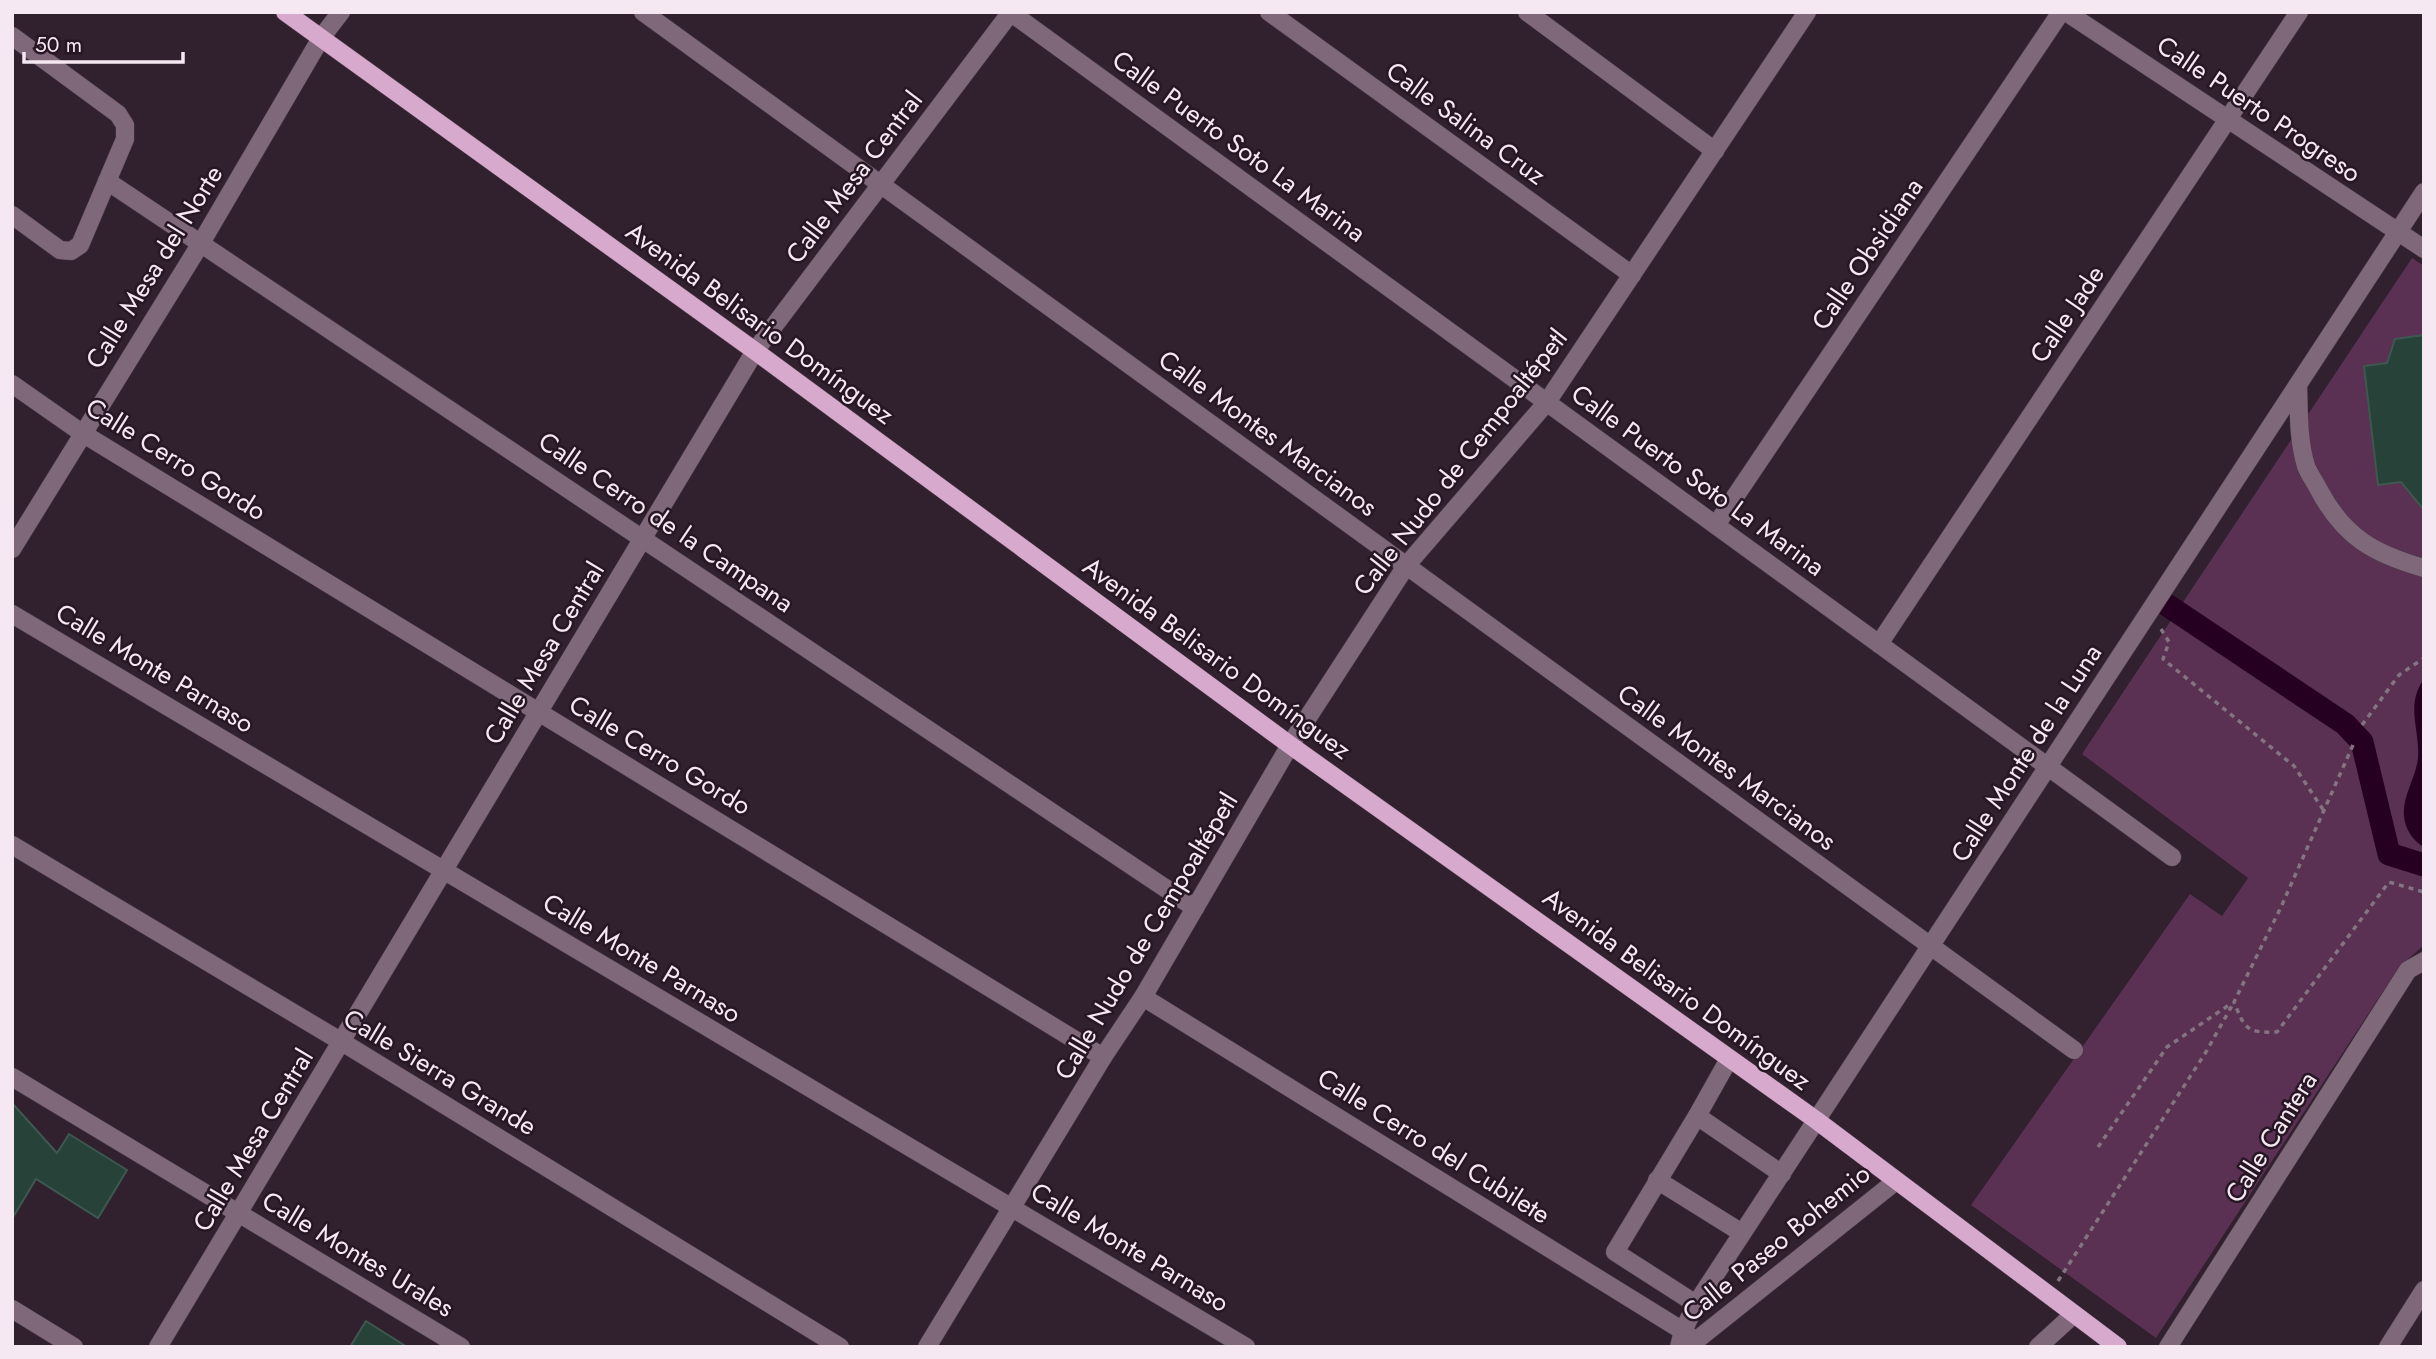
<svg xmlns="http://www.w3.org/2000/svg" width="2436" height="1359" viewBox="0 0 2436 1359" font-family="Jost,sans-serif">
	<rect width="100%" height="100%" fill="#31202e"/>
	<!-- green -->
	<path fill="#5a3053" d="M 2412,258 L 2424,266 L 2424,945 L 2399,967 L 2156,1338 L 1971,1205 L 2190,894 L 2222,916 L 2248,878 L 2082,754 Z"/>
	<!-- water -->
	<path fill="#260021" d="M 2424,679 L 2424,847 C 2413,841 2405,829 2404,816 C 2402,796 2416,778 2418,758 C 2420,729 2405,705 2424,679 Z"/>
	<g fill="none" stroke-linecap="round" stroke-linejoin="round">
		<!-- canal -->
		<path stroke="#260021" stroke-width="23" d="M 2167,605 L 2345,724 L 2362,742 L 2389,854 L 2424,865"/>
	</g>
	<!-- building -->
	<g fill="#274239" stroke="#3d584f" stroke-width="2">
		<path d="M 2424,335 L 2424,510 L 2401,482 L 2378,485 L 2364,366 L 2387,363 L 2395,339 Z"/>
		<path d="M 12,1103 L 57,1153 L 69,1134 L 127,1170 L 98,1218 L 36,1179 L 12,1219 Z"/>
		<path d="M 366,1321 L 407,1347 L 350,1347 Z"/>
	</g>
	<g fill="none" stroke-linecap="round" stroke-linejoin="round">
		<!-- minor casing -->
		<g stroke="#4c3c49" stroke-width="19">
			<g id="minor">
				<path d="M 643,12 L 2074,1050"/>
				<path d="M 1010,12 L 2172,857"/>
				<path d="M 1269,12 L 1632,275"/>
				<path d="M 1527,12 L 1715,151"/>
				<path d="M 2066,12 L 2424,249"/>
				<path d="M 12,36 L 118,114 L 125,125 L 125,139 L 80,245 L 71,251 L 60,250 L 12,215"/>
				<path d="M 107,181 L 1195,908"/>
				<path d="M 12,384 L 82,433 L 1103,1057"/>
				<path d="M 2298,385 C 2299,411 2298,440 2306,466 C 2309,474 2315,482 2319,490 C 2344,537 2374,554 2424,568"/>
				<path d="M 1716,525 L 2061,12"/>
				<path d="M 12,549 L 201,243 L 321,38 L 341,12"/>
				<path d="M 12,614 L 1246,1347"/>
				<path d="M 1879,644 L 2299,12"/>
				<path d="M 12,845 L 342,1042 L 840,1347"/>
				<path d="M 1143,997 L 1683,1331 L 1695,1341"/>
				<path d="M 12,1077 L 461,1347"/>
				<path d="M 1697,1116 L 1729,1059"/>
				<path d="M 1657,1180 L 1742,1233"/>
				<path d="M 1696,1304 L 1615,1252 L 1697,1116 L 1782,1174"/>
				<path d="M 12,1309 L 74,1347"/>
				<path d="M 158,1347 L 755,351 L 1011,12"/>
				<path d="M 927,1347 L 1103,1057 L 1143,997 L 1290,745 L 1406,566 L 1547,402 L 1807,12"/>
				<path d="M 1679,1347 L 1683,1331 L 1696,1304 L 2424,192"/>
				<path d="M 1688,1347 L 1896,1181"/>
				<path d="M 2038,1347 L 2074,1314"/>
				<path d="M 2168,1347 L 2408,970 L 2424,961"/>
				<path d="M 2388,1347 L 2424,1290"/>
			</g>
		</g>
		<!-- major casing -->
		<g stroke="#4c3c49" stroke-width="19">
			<path id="major" d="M 285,12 L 755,351 L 1290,745 L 1816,1120 L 2118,1347"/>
		</g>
		<!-- path -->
		<g stroke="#847481" stroke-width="3.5" stroke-dasharray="5 5" stroke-linecap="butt">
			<path d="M 2161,629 L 2169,642 L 2163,659 L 2294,766 L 2324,811"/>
			<path d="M 2362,725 L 2399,675 L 2424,658"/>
			<path d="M 2353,745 L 2281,907 L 2234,1002 C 2245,1029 2246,1033 2277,1032 L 2389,882 L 2424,892"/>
			<path d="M 2098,1147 L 2167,1047 L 2232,1003"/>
			<path d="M 2058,1281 L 2206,1052 L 2234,1002"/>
		</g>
		<!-- minor -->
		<use href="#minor" stroke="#7e6879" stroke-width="18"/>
		<!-- major -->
		<use href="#major" stroke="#d7a9cd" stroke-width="18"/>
	</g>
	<g text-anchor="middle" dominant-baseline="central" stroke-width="5" stroke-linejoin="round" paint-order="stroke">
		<!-- street labels -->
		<g font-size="26" fill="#f5e8f2" stroke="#271624">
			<text transform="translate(2259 109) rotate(34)">Calle Puerto Progreso</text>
			<text transform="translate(1466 123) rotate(36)">Calle Salina Cruz</text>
			<text transform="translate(1239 146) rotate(36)">Calle Puerto Soto La Marina</text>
			<text transform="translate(854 177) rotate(-53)">Calle Mesa Central</text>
			<text transform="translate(1867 254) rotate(-56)">Calle Obsidiana</text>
			<text transform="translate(154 267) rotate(-58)">Calle Mesa del Norte</text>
			<text transform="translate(2067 314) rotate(-56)">Calle Jade</text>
			<text transform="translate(760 323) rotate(36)">Avenida Belisario Domínguez</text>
			<text transform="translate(1268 433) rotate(36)">Calle Montes Marcianos</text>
			<text transform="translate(176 459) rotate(32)">Calle Cerro Gordo</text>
			<text transform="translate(1460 462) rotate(-52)">Calle Nudo de Cempoaltépetl</text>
			<text transform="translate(1698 480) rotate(36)">Calle Puerto Soto La Marina</text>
			<text transform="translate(666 522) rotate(34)">Calle Cerro de la Campana</text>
			<text transform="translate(544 653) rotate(-59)">Calle Mesa Central</text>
			<text transform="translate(1217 658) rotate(36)">Avenida Belisario Domínguez</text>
			<text transform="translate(155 668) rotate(31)">Calle Monte Parnaso</text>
			<text transform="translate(2026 753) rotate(-57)">Calle Monte de la Luna</text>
			<text transform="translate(660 755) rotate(31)">Calle Cerro Gordo</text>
			<text transform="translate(1727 767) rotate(36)">Calle Montes Marcianos</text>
			<text transform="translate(1146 936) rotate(-59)">Calle Nudo de Cempoaltépetl</text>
			<text transform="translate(642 958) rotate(31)">Calle Monte Parnaso</text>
			<text transform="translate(1677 989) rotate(36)">Avenida Belisario Domínguez</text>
			<text transform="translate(440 1072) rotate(31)">Calle Sierra Grande</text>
			<text transform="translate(2271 1137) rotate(-58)">Calle Cantera</text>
			<text transform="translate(253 1140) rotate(-59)">Calle Mesa Central</text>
			<text transform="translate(1434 1146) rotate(32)">Calle Cerro del Cubilete</text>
			<text transform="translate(1776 1243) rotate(-39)">Calle Paseo Bohemio</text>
			<text transform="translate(1130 1247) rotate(31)">Calle Monte Parnaso</text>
			<text transform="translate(358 1254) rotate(31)">Calle Montes Urales</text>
		</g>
	</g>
	<!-- border -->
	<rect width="2436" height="1359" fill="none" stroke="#f5e8f2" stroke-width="28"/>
	<!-- scale -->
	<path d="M24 52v10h159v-10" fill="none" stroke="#f5e8f2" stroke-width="3.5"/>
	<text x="35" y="52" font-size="21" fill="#f5e8f2" stroke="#271624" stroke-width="5" paint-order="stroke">50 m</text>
</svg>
